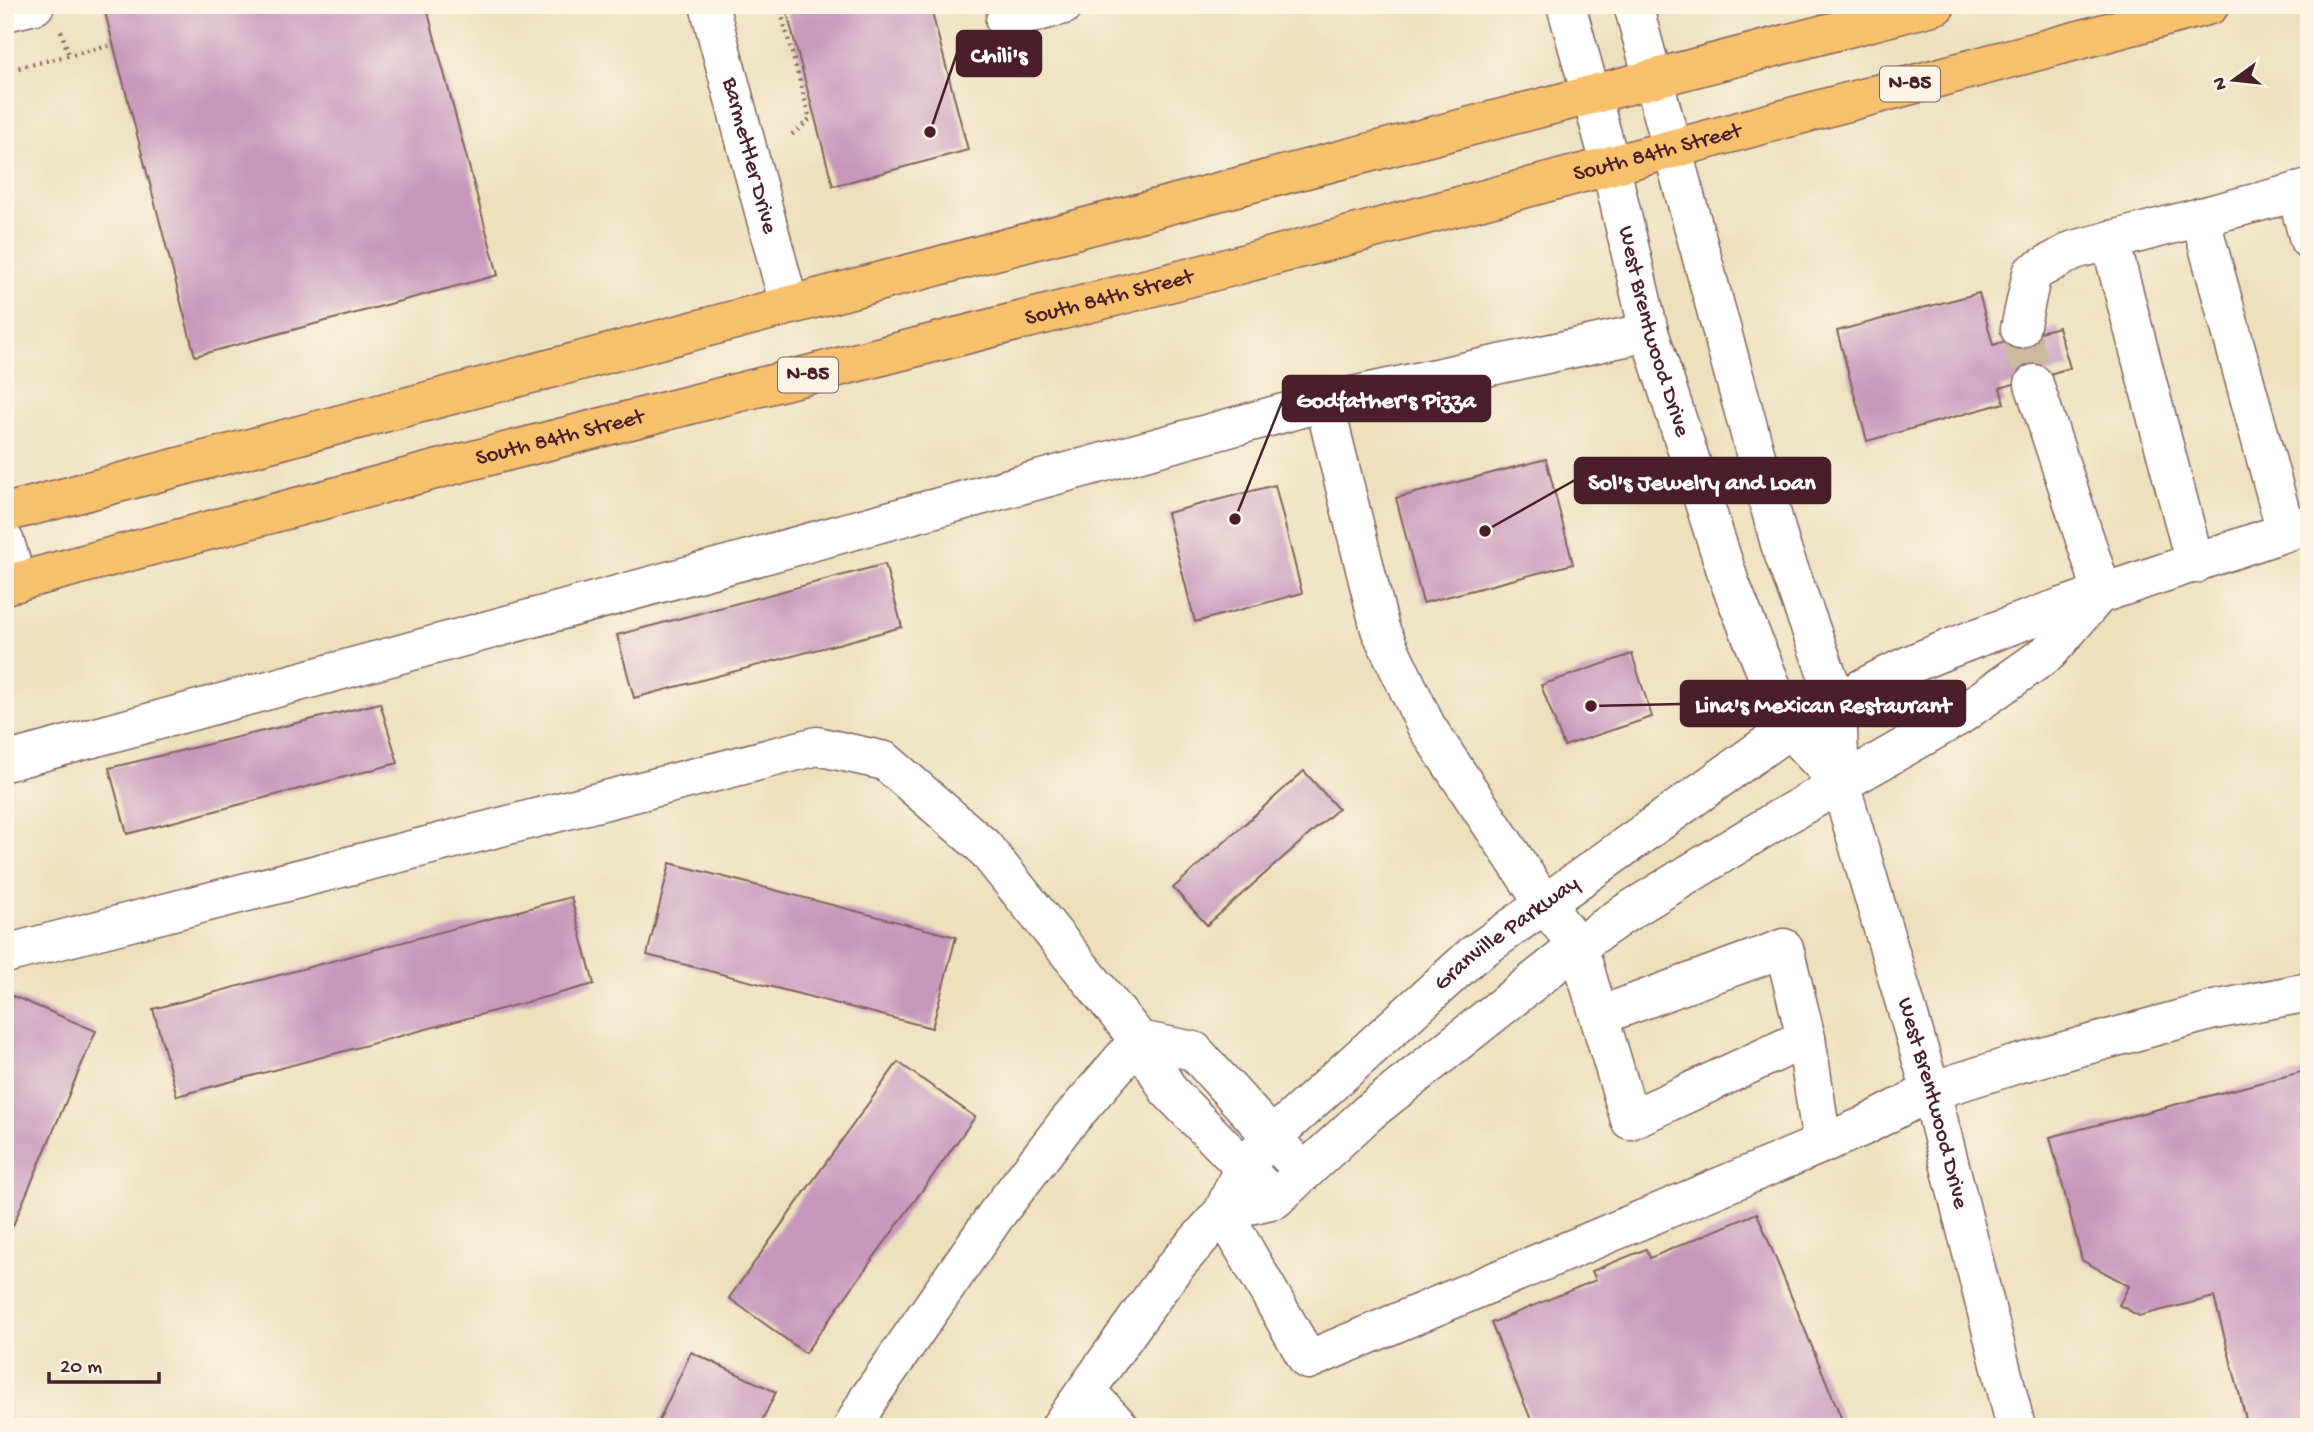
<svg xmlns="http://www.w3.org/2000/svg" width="2314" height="1432" viewBox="0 0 2314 1432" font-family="'Gochi Hand',sans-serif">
	<rect width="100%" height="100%" fill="#fcf5e5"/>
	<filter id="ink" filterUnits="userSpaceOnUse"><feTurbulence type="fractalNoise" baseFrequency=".0143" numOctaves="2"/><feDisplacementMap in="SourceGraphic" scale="14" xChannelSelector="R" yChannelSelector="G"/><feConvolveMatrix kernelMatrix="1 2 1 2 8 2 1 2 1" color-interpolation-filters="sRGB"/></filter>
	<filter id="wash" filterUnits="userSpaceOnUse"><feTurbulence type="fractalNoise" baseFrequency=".00686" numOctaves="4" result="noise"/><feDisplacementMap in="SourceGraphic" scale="28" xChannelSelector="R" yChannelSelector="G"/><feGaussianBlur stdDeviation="1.57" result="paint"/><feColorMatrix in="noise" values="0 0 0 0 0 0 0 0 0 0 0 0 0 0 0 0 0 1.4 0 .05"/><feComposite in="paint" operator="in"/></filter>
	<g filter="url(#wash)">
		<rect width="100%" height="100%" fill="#ece0bd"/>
		<g id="blocks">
			<!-- building -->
			<g fill="#c798bc">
				<path d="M 103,5 L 426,5 L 498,275 L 195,356 Z"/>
				<path d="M 785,5 L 930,5 L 968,150 L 833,186 Z"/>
				<path d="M 1979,293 L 1993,345 L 2058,327 L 2070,368 L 2000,388 L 2004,403 L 1867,441 L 1837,331 Z"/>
				<path d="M 1546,459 L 1573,564 L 1423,603 L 1396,498 Z"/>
				<path d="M 1275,485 L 1302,593 L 1195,622 L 1167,513 Z"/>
				<path d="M 885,564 L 902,627 L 634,698 L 617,635 Z"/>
				<path d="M 1632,654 L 1652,717 L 1564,746 L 1541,685 Z"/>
				<path d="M 380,703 L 398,763 L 127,834 L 109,768 Z"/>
				<path d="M 1304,771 L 1338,809 L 1207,925 L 1173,888 Z"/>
				<path d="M 670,863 L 956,937 L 932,1028 L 647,955 Z"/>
				<path d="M 571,897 L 594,984 L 177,1096 L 153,1009 Z"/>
				<path d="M 13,996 L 96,1031 L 5,1244 L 5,1015 Z"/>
				<path d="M 898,1062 L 975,1117 L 805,1353 L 729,1298 Z"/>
				<path d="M 2309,1070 L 2309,1427 L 2248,1427 L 2214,1297 L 2139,1316 L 2119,1305 L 2129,1286 L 2082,1260 L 2050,1137 Z"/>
				<path d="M 1757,1213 L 1845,1427 L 1534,1427 L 1491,1323 L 1596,1280 L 1592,1271 L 1646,1249 L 1650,1258 Z"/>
				<path d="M 691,1352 L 776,1392 L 759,1427 L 656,1427 Z"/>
			</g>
		</g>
	</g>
	<g filter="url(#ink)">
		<use href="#blocks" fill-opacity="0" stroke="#83635e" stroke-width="2"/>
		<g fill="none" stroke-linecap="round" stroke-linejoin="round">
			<!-- minor-tunnel -->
			<path stroke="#ccb9a0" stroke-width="38" stroke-dasharray="38 19" stroke-linecap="butt" d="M 2020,329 L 2034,384"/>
			<!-- minor casing -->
			<g stroke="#83635e" stroke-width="41">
				<g id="minor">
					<path id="s1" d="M 709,5 L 789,305"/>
					<path id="s2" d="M 1566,5 L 1610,163 L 1649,332 L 1730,583 L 1789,729 L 1840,783"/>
					<path id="s3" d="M 1633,5 L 1780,544 L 1837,702 L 1840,783 L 1931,1091 L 2016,1427"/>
					<path d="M 5,12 L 35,5"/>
					<path d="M 1005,21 L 1064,5"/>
					<path d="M 2296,192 L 2309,240"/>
					<path d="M 2200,217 L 2286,532"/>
					<path d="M 2110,240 L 2195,564"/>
					<path d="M 2020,329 L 2032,273 L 2074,250 L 2309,189"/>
					<path d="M 2034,384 L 2102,591"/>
					<path d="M 1324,402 L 1380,629 L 1426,726 L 1545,905 L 1578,946 L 1630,1120 L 1806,1038 L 1784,948 L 1599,1016"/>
					<path d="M 5,542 L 17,582"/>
					<path d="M 5,762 L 1324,402 L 1649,332"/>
					<path d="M 5,954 L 817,746 L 885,761 L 983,846 L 1139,1040 L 1169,1091 L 1275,1199"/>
					<path d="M 1806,1038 L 1822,1143"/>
					<path d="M 1139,1040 L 1194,1051 L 1289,1156"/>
					<path d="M 1249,1205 L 1275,1199 L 1368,1113 L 1578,946 L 1624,914 L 1777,820 L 1959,716 L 2048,653 L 2098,595"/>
					<path d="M 1223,1212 L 1308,1360 L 1862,1127 L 1931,1091 L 2014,1065 L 2214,1010 L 2309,992"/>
					<path d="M 1086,1391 L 1120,1427"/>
					<path d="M 853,1427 L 869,1398 L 996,1215 L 1063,1128 L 1139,1040"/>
					<path id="s4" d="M 1060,1427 L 1172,1270 L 1223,1212 L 1244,1166 L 1271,1138 L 1472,956 L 1789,729 C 1832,705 1876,679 1921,660 C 2048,608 2179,569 2309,524"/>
				</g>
			</g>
			<!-- major casing -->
			<g stroke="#83635e" stroke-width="41">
				<g id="major">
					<path d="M 5,513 L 1233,188 L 1936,5"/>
					<path id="s5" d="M 5,585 L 450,466 L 1235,266 L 2210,5"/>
				</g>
			</g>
			<!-- path -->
			<g stroke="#83635e" stroke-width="4.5" stroke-dasharray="2 5" stroke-linecap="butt">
				<path d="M 779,5 L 810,119 L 789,137"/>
				<path d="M 61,31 L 69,55"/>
				<path d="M 5,71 L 113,45"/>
			</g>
			<!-- minor -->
			<use href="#minor" stroke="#fff" stroke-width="38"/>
			<!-- major -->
			<use href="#major" stroke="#f7c06c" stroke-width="38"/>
		</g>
	</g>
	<g text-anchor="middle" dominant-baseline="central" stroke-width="7" stroke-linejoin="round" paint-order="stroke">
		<!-- shield labels -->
		<g fill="#fcf5e5" stroke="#7f5f63" stroke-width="2">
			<rect x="1880" y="66.5" width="60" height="35" rx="5"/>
			<rect x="778" y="357.5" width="60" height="35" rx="5"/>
		</g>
		<g font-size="21" font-weight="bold" fill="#4a1f2b">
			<text x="1910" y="84">N-85</text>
			<text x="808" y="375">N-85</text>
		</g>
		<!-- street labels -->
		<g font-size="23" fill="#4a1f2b" stroke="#fcf5e5">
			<text stroke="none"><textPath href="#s5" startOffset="1708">South 84th Street</textPath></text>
			<text stroke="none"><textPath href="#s1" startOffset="156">Barmettler Drive</textPath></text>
			<text stroke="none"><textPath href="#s5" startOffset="1141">South 84th Street</textPath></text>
			<text stroke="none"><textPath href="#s2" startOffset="338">West Brentwood Drive</textPath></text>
			<text stroke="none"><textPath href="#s5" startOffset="574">South 84th Street</textPath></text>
			<text stroke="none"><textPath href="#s4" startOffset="672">Granville Parkway</textPath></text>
			<text stroke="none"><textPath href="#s3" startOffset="1141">West Brentwood Drive</textPath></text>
		</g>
	</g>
	<!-- callouts -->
	<path fill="none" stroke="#4a1f2b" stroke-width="2.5" d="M930 132L957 53M1235 519L1283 399M1485 531L1575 480M1591 706L1681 704"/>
	<g fill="#4a1f2b" stroke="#fcf5e5" stroke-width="2.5">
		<circle cx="930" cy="132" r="7"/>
		<circle cx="1235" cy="519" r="7"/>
		<circle cx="1485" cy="531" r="7"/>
		<circle cx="1591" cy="706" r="7"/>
	</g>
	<g fill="#4a1f2b" stroke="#4a1f2b" stroke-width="2.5">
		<rect x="957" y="31" width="84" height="45" rx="7"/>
		<rect x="1283" y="376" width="207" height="45" rx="7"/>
		<rect x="1575" y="458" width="255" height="45" rx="7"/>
		<rect x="1681" y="681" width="284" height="45" rx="7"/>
	</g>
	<g font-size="24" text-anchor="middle" font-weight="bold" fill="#fff">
		<text x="999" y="62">Chili's</text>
		<text x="1386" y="407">Godfather's Pizza</text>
		<text x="1702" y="489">Sol's Jewelry and Loan</text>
		<text x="1823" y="712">Lina's Mexican Restaurant</text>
	</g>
	<!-- margin -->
	<rect width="2314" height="1432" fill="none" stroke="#fcf5e5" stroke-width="28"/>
	<!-- north arrow -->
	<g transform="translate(2234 80) rotate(255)" stroke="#fcf5e5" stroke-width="5" paint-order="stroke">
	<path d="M0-5L12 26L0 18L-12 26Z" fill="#4a1f2b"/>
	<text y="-10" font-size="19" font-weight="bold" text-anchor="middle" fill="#4a1f2b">N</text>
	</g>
	<!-- scale -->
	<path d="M49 1372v10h110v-10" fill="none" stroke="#4a1f2b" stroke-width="3.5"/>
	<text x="60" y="1372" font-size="21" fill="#4a1f2b" stroke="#fcf5e5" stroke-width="5" paint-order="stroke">20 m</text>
</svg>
